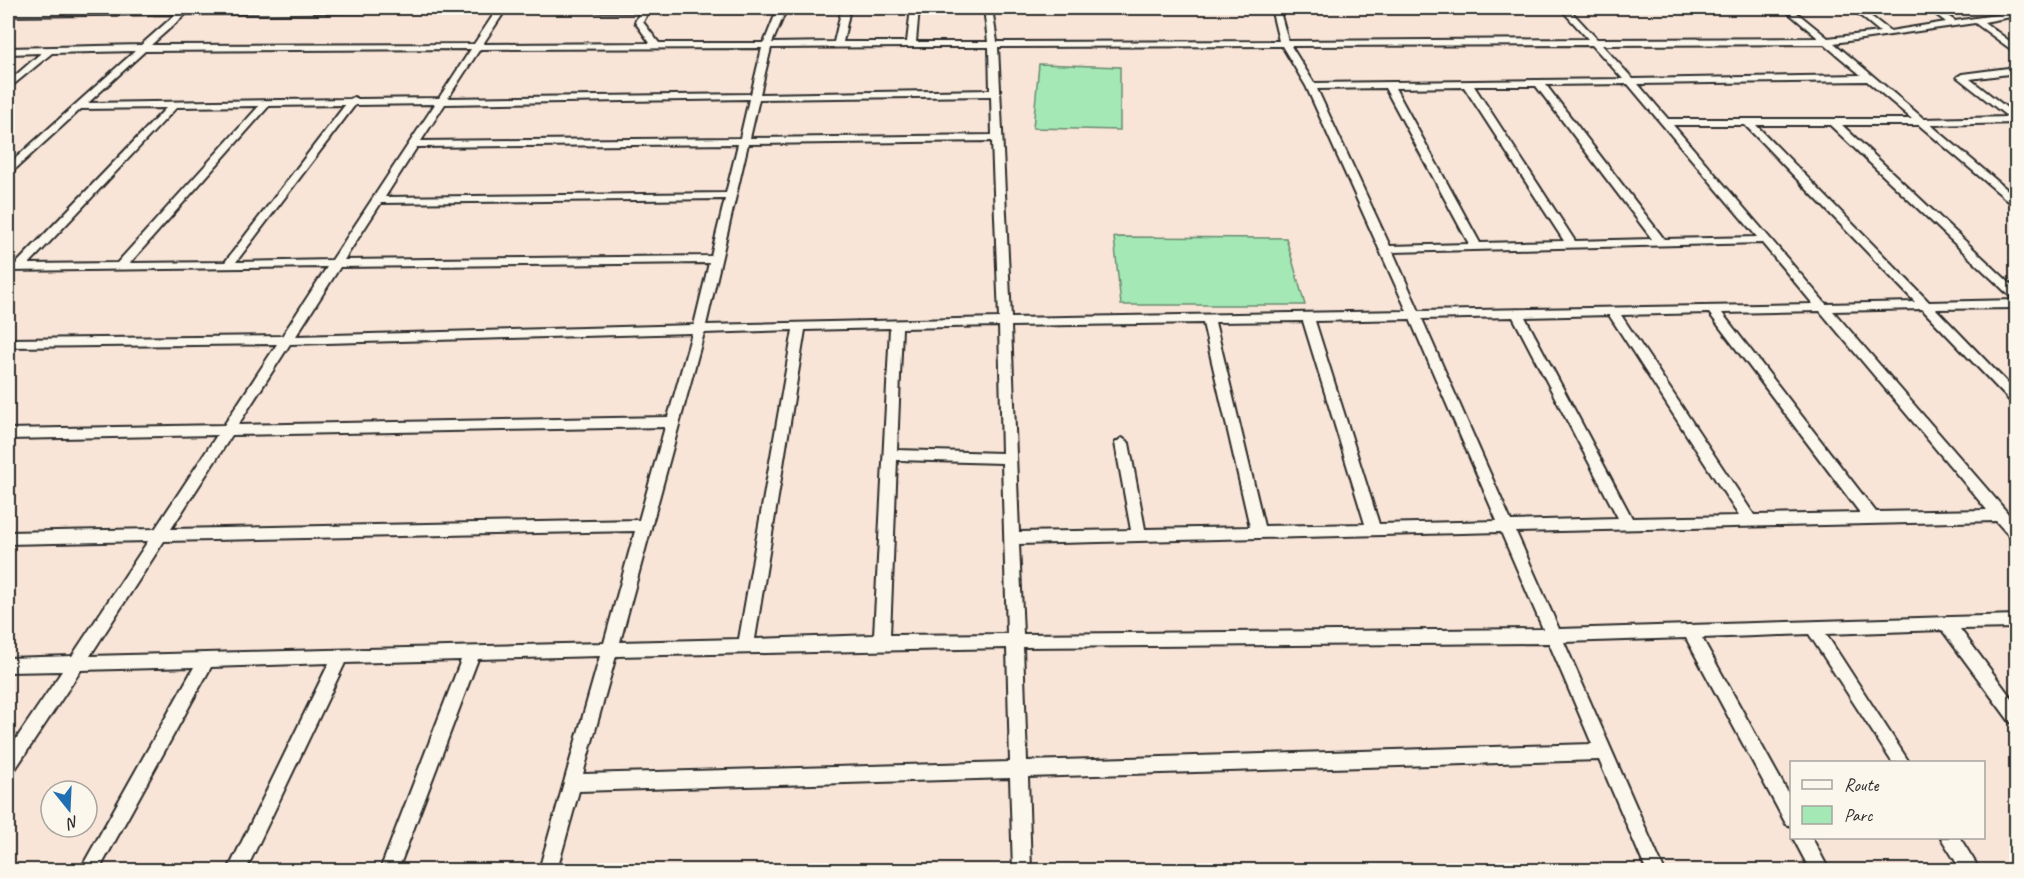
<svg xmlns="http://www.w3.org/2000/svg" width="2024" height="878" viewBox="0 0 2024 878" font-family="Caveat,sans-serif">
	<rect width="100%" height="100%" fill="#f9e5d8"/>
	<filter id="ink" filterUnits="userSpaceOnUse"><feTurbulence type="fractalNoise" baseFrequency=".0167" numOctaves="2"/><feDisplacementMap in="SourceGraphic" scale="12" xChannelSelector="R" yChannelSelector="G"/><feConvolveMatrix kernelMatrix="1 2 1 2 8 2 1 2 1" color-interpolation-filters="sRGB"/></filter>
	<g filter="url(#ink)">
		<!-- green -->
		<g fill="#a4e9b5" stroke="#688a70" stroke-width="1.5">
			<path d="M 1039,64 L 1120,67 L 1120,130 L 1033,128 Z"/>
			<path d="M 1114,237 L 1286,238 L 1305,305 L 1121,305 Z"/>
		</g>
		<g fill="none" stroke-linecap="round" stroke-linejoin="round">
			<!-- minor casing -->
			<g stroke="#2b2b2b" stroke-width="4">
				<g id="minor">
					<path d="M 183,8 L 787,8 L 772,43 L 834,42 L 842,8 L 850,8 L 843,42 L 907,42 L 911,8 L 919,8 L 916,42 L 988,42 L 984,8 L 992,8 L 997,42 L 1279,41 L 1271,8 L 1279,8 L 1288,41 L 1588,39 L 1560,8 L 1568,8 L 1597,39 L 1818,38 L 1783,8 L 1791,8 L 1828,38 L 1880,32 L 1851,8 L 1860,8 L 1890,31 L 1946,22 L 1927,8 L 1936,8 L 1955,21 L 2016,12 L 2016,16 L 1984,22 L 2016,46 L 2016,53 L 1975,23 L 1834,43 L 1924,119 L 2008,117 L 1957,77 L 1962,74 L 2016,67 L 2016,73 L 1970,79 L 2016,115 L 2016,123 L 1931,125 L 2016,197 L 2016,205 L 2012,204 L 1919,125 L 1842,125 L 2016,289 L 2016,299 L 2012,298 L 1830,125 L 1756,125 L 1929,302 L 2016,300 L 2016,308 L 1936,309 L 2016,392 L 2016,404 L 2011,402 L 1922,309 L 1833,311 L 2006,511 L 2016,525 L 2016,540 L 2011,538 L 1996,521 L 1516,532 L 1559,629 L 2016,615 L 2016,628 L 1960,629 L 2016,704 L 2016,724 L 2010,722 L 1942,630 L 1826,634 L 1909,762 L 1892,762 L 1809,634 L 1702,638 L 1792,800 L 1792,826 L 1786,824 L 1686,638 L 1564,642 L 1664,870 L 1646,870 L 1599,760 L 1028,777 L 1031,870 L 1013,870 L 1010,778 L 579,791 L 557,870 L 539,870 L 600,656 L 478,659 L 398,870 L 380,870 L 461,660 L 345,663 L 246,870 L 228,870 L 329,663 L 211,667 L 99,870 L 80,870 L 194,667 L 81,670 L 14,771 L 8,773 L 8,751 L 62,671 L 8,672 L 8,658 L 72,656 L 148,541 L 8,544 L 8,532 L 155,529 L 217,435 L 8,439 L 8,429 L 224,425 L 277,344 L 8,347 L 8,339 L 282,336 L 327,267 L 8,271 L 8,265 L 16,264 L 166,108 L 81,109 L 12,172 L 8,173 L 8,165 L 135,51 L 52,53 L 8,89 L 8,82 L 41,53 L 8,54 L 8,48 L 141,45 L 176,14 L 8,16 L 8,11 ZM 496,11 L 474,44 L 151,45 L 186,14 ZM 505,11 L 640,12 L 635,22 L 650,43 L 483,44 ZM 648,12 L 776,13 L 764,43 L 659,43 L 643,22 ZM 1824,44 L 1861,75 L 1633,79 L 1602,45 ZM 1592,45 L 1623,79 L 1314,83 L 1291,46 ZM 1282,46 L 1306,86 L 1407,311 L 1011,318 L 998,47 ZM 908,47 L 989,47 L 990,90 L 760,94 L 771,48 ZM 762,48 L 751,94 L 448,98 L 480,49 ZM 471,49 L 439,98 L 358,99 L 354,97 L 350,99 L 88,103 L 145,51 ZM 1867,81 L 1912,119 L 1668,119 L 1638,84 ZM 1628,84 L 1757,237 L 1664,239 L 1546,85 ZM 1474,86 L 1536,86 L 1652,239 L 1575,241 ZM 1464,87 L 1564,241 L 1480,243 L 1395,88 ZM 1385,88 L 1469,244 L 1390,246 L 1317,89 ZM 991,96 L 992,135 L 750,138 L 759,99 ZM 749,99 L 740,138 L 421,141 L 445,104 ZM 435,104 L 332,260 L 236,262 L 355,105 ZM 345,105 L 225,262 L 130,263 L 269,106 ZM 259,106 L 117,263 L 29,264 L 177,107 ZM 1673,125 L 1745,125 L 1915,302 L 1826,304 ZM 992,141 L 999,318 L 706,325 L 748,144 ZM 738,144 L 726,193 L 385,197 L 417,147 ZM 725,199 L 711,256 L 344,260 L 381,203 ZM 1762,243 L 1813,304 L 1419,311 L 1393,252 ZM 709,263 L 694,325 L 296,336 L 340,267 ZM 1820,311 L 1987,510 L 1876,512 L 1722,313 ZM 1709,313 L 1860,513 L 1754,515 L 1621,315 ZM 1609,315 L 1739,516 L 1632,518 L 1525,317 ZM 1513,317 L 1618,518 L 1511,521 L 1422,319 ZM 1410,319 L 1497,521 L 1379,524 L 1315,321 ZM 1303,321 L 1365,524 L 1264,526 L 1215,322 ZM 1203,323 L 1250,527 L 1145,529 L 1129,443 L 1122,438 L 1115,443 L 1131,530 L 1019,532 L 1011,326 ZM 999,326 L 1002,453 L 897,450 L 902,328 ZM 890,328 L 874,635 L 755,639 L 805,330 ZM 793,330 L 739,639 L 620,642 L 704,333 ZM 692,333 L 668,417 L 238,425 L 290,344 ZM 665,427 L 639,520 L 171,529 L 232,435 ZM 897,460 L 1002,463 L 1007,634 L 890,635 ZM 635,531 L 604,643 L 90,656 L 164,541 ZM 1501,532 L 1543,629 L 1023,634 L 1019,544 ZM 1549,643 L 1592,744 L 1027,761 L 1023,647 ZM 1007,648 L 1010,762 L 583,774 L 616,656 Z"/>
					<path d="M 1793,838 L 1812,838 L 1829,870 L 1810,870 Z"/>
					<path d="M 1941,838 L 1960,838 L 1980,870 L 1961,870 Z"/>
				</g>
			</g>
			<!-- minor -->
			<use href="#minor" fill="#fbf7ec" fill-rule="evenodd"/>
		</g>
	</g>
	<!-- margin -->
	<rect width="2024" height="878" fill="none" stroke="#fbf7ec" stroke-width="30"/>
	<rect x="15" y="15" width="1994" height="848" fill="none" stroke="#2b2b2b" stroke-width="2" filter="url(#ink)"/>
	<!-- legend -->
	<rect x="1790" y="761" width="195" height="78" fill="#fbf7ec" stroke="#a8a59f" stroke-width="1.5"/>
	<rect x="1802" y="780" width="30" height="9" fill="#fbf7ec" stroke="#a8a59f" stroke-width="1.5"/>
	<text x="1844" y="791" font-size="18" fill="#2b2b2b">Route</text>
	<rect x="1802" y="806" width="30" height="18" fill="#a4e9b5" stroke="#a8a59f" stroke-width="1.5"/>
	<text x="1844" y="821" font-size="18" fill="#2b2b2b">Parc</text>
	<!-- north arrow -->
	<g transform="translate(69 809) rotate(162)"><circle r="28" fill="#fbf7ec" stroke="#a8a59f" stroke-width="1.5"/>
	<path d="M0-4.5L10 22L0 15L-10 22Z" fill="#1f6fb2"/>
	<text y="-9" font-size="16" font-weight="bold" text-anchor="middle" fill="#2b2b2b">N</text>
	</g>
</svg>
